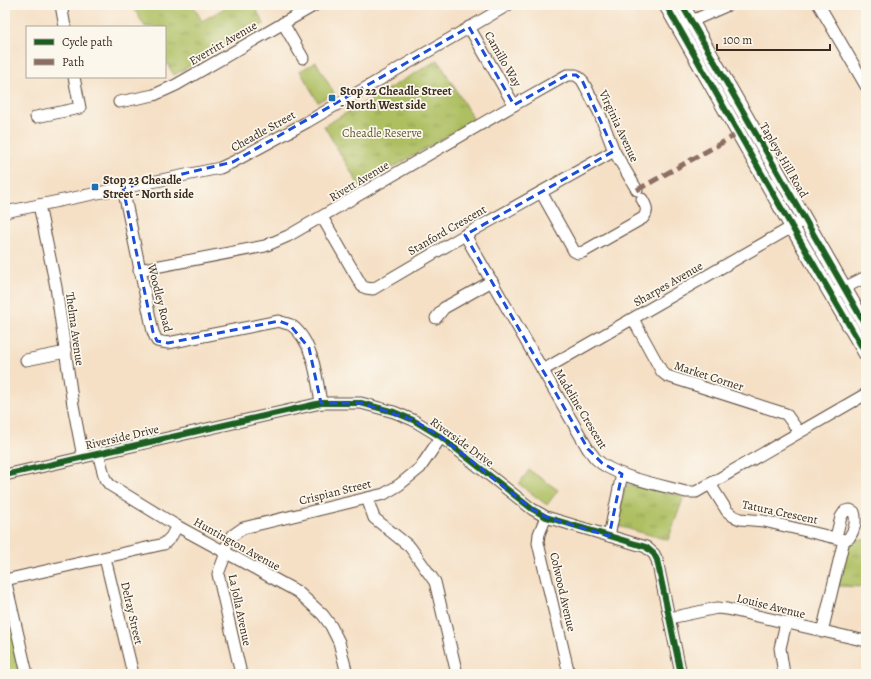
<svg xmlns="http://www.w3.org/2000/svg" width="871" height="679" viewBox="0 0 871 679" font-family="Alegreya,serif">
	<defs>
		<pattern id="park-tufts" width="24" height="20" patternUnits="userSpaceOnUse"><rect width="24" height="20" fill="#aebf62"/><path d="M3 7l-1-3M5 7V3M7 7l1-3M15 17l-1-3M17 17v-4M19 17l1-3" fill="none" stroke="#8f9b50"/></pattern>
	</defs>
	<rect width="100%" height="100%" fill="#fbf7ec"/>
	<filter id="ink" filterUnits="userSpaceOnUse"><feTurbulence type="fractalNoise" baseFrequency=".025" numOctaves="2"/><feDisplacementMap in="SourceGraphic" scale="8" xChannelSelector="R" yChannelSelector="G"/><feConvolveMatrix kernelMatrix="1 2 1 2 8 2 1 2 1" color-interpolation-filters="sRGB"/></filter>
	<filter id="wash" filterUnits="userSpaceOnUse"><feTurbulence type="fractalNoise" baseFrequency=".012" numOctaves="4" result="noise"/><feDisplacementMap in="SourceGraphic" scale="16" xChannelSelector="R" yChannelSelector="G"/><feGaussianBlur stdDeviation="0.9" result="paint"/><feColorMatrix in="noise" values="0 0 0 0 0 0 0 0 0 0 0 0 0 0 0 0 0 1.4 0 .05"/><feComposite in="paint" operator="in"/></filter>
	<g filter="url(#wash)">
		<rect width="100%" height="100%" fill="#f5e0c6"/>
		<!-- park -->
		<g fill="url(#park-tufts)" stroke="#747440">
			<path d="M 132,5 L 151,5 L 156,8 L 162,8 L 164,5 L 193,5 L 202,21 L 230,5 L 254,5 L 264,24 L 174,75 L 165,60 L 165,27 L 145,27 Z"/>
			<path d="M 438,60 L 474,120 L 360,187 L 324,126 Z"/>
			<path d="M 625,485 L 633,485 L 682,496 L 683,499 L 668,540 L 618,526 L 617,522 Z"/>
			<path d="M 854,539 L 866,540 L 866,587 L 838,586 L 845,553 Z"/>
			<path d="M 5,600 L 21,672 L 21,674 L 5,674 Z"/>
		</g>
		<!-- pitch -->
		<g fill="#aebf62" stroke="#747440">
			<path d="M 316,62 L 334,93 L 318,102 L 300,71 Z"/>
			<path d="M 529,470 L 558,490 L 547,505 L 519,484 Z"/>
		</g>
	</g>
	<g filter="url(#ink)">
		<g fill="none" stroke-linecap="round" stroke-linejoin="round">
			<!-- minor casing -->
			<g stroke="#574537" stroke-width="13">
				<g id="minor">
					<path d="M 61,5 L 65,27"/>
					<path d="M 819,5 L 866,86"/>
					<path d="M 283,23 L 303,58"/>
					<path d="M 685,24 L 728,5"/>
					<path d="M 469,27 L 514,105"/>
					<path d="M 119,102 L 154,95 L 176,85 L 315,5"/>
					<path d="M 36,117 L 80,108 L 74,77"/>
					<path d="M 123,188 L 153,332 L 157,341 L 168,343 L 279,321 C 282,323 287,323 291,325 C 313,340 317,379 321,403"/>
					<path d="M 541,192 L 574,251 L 578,253 L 583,252 L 643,218 C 649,211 646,206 642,199"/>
					<path d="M 39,205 L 56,287 L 73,405 L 83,457"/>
					<path d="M 5,212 L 220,168 L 233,162 L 307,122 L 508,5"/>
					<path d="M 322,217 L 362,286 L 366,288 L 373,289 L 465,235 L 614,151"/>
					<path d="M 465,235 L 588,449 C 591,452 593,456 596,459 C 614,477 661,485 686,492 L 696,492 L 866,394"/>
					<path d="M 139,270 L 265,246 L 288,236 L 514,105 L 567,75 L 576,75 L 582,80 L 599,112 L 614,151 L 637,190"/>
					<path d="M 838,291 L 866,277"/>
					<path d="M 436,318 L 444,308 L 492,281"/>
					<path d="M 633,319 L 662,372 L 667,376 L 786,414 L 799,432"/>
					<path d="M 26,360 L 66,352"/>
					<path d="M 543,370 L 799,223"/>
					<path d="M 98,453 L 105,479 L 110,485 L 177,526 L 298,592 L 323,615 L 331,626 L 339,642 L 347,674"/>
					<path d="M 5,475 L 321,403 L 361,403 L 394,412 L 413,420 L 441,437 L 532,509 L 546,517 L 646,547 L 654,554 L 657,560 L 681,674"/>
					<path d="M 710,484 L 727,511 L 733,516 L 740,519 L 764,521 L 844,540 L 822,632"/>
					<path d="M 367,498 L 374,518 L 410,547 L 435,582 L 457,674"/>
					<path d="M 546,517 L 539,534 L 538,543 L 569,674"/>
					<path d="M 609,536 L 622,474"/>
					<path d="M 836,537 L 841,517 L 845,511 L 850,510 L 854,512 C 857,521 854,531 849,538 L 844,540"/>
					<path d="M 223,552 L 233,535 L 243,528 L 384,494 L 399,485 L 420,468 L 441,437"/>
					<path d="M 226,553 L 218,574 L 241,674"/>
					<path d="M 105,558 L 133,674"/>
					<path d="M 5,579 L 27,674"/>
					<path d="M 5,580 L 164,544 L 171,537 L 177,526"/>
					<path d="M 670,618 L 717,608 L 727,609 L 866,641"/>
					<path d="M 784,674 L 780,648 L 786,623"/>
				</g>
			</g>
			<!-- major casing -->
			<g stroke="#574537" stroke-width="16">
				<g id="major">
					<path d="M 666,5 L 792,227 L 866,354"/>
					<path d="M 682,5 L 866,326"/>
				</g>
			</g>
			<!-- minor -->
			<use href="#minor" stroke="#fff" stroke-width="11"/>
			<!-- major -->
			<use href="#major" stroke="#fff" stroke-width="14"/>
			<!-- quiet -->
			<path stroke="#8d6e63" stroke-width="5" stroke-dasharray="10 5" stroke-linecap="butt" d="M 637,190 L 734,136"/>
			<!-- cycleway casing -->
			<g stroke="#fbf7ec" stroke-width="8">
				<g id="cycleway">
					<path d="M 666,5 L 792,227 L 866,354"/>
					<path d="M 682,5 L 866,326"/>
					<path d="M 5,475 L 321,403 L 361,403 L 394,412 L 413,420 L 441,437 L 532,509 L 546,517 L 646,547 L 654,554 L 657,560 L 681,674"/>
				</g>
			</g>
			<!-- cycleway -->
			<use href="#cycleway" stroke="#1b5e20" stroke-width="6"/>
		</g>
	</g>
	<!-- marked area -->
	<path fill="none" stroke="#1d4ed8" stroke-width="3" stroke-dasharray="8 5" stroke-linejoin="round" d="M 469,27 L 514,105 L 567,75 L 576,75 L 582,80 L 614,151 L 465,235 L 588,449 L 602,463 L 622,474 L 609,536 L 546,517 L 532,509 L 441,437 L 413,420 L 361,403 L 321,403 L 309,348 L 290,325 L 279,321 L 168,343 L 157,341 L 153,332 L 123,188 L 233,162 Z"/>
	<!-- markers -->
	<g fill="#1f6fb2" stroke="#fbf7ec" stroke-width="1.5">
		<rect x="328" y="94" width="8" height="8" rx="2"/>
		<rect x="91" y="183" width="8" height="8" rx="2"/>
	</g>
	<g text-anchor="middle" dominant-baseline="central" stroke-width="3.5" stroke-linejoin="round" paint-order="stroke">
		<!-- street labels -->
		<g font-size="12" fill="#3b2a1e" stroke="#fbf7ec">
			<text transform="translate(223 43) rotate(-30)">Everritt Avenue</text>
			<text transform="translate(503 59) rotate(60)">Camillo Way</text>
			<text transform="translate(619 126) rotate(65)">Virginia Avenue</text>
			<text transform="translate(263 131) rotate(-29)">Cheadle Street</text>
			<text transform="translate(784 160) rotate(60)">Tapleys Hill Road</text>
			<text transform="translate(359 181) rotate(-31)">Rivett Avenue</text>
			<text transform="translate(447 230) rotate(-30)">Stanford Crescent</text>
			<text transform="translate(668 284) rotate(-30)">Sharpes Avenue</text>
			<text transform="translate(160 298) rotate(76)">Woodley Road</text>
			<text transform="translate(75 329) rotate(82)">Thelma Avenue</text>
			<text transform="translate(709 376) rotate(18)">Market Corner</text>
			<text transform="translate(581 409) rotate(59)">Madeline Crescent</text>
			<text transform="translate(122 437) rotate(-13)">Riverside Drive</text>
			<text transform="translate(462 442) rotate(36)">Riverside Drive</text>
			<text transform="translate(335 492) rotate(-14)">Crispian Street</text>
			<text transform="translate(780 512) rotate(12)">Tatura Crescent</text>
			<text transform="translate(237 544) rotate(29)">Huntington Avenue</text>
			<text transform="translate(563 592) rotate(77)">Colwood Avenue</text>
			<text transform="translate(771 606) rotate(14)">Louise Avenue</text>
			<text transform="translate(240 610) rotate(78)">La Jolla Avenue</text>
			<text transform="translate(132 613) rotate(77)">Delray Street</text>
		</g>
		<!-- poi labels -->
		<g font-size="12" font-weight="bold" fill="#3b2a1e" stroke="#fbf7ec" text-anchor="start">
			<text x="340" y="91">Stop 22 Cheadle Street<tspan x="340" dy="14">- North West side</tspan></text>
			<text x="103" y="180">Stop 23 Cheadle<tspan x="103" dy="14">Street - North side</tspan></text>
		</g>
		<!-- park labels -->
		<g font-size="12" fill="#5e5732" stroke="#fbf7ec">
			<text x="382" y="133">Cheadle Reserve</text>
		</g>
	</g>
	<!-- margin -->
	<rect width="871" height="679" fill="none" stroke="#fbf7ec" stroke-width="20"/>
	<!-- legend -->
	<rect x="26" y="26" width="140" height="52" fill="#fbf7ec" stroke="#aea59a"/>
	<rect x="34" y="39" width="20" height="6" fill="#1b5e20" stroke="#aea59a"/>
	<text x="62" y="46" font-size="12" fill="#3b2a1e">Cycle path</text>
	<rect x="34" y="59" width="20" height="6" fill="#8d6e63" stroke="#aea59a"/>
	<text x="62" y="66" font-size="12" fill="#3b2a1e">Path</text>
	<!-- scale -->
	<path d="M717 44v6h113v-6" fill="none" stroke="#3b2a1e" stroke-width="2"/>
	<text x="723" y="44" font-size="12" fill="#3b2a1e" stroke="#fbf7ec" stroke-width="3" paint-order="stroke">100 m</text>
</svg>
